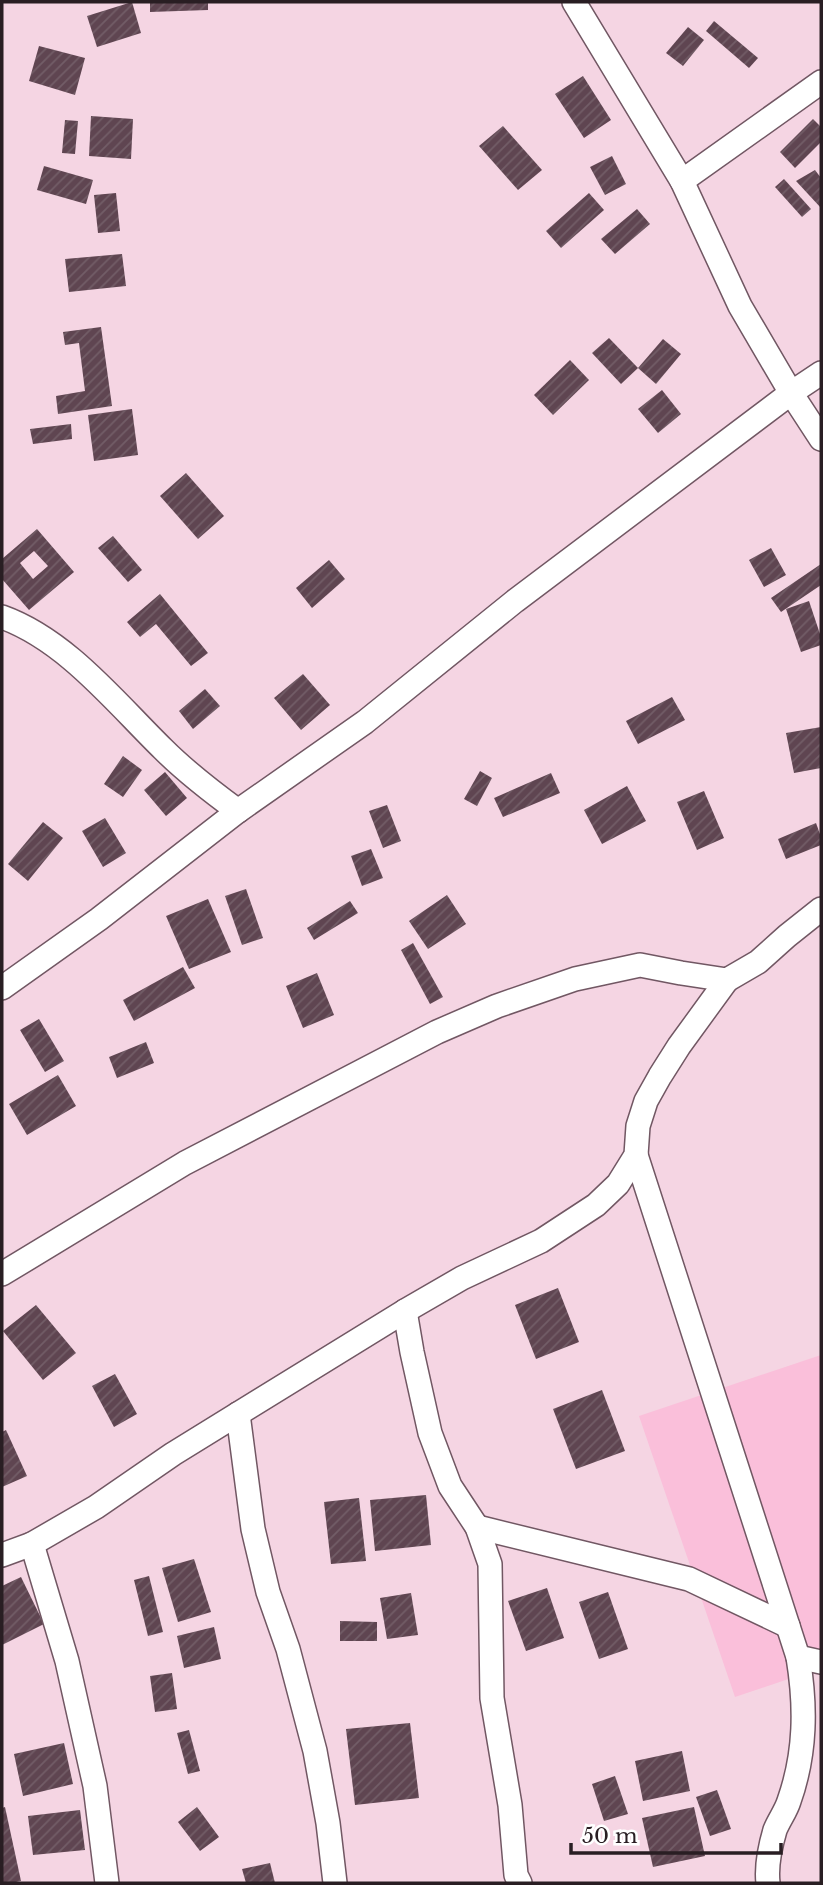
<svg xmlns="http://www.w3.org/2000/svg" width="823" height="1885" viewBox="0 0 823 1885" font-family="'Libre Baskerville',serif">
	<defs>
		<pattern id="building-hatch" width="6" height="6" patternUnits="userSpaceOnUse" patternTransform="scale(1.75)"><rect width="6" height="6" fill="#5f4551"/><path d="M-1 1l2-2M0 6l6-6M5 7l2-2" fill="none" stroke="#725d67"/></pattern>
	</defs>
	<rect width="100%" height="100%" fill="#f5d5e3"/>
	<!-- garden -->
	<path fill="#fabfda" d="M 821,1355 L 821,1668 L 735,1697 L 639,1416 Z"/>
	<!-- building -->
	<g fill="url(#building-hatch)" fill-rule="evenodd">
		<path d="M 132,2 L 141,33 L 97,47 L 87,16 Z"/>
		<path d="M 150,2 L 208,2 L 208,10 L 150,12 Z"/>
		<path d="M 714,21 L 758,58 L 749,68 L 706,31 Z"/>
		<path d="M 688,27 L 704,40 L 683,66 L 666,53 Z"/>
		<path d="M 39,46 L 85,58 L 75,95 L 29,81 Z"/>
		<path d="M 583,76 L 611,120 L 584,138 L 555,94 Z"/>
		<path d="M 91,116 L 133,119 L 131,159 L 89,156 Z"/>
		<path d="M 813,119 L 821,127 L 821,142 L 795,168 L 780,152 Z"/>
		<path d="M 65,120 L 78,121 L 75,154 L 62,153 Z"/>
		<path d="M 503,126 L 542,170 L 518,190 L 479,146 Z"/>
		<path d="M 612,156 L 626,184 L 605,195 L 590,167 Z"/>
		<path d="M 44,166 L 93,180 L 86,204 L 37,190 Z"/>
		<path d="M 815,170 L 821,178 L 821,208 L 796,181 Z"/>
		<path d="M 784,179 L 811,209 L 802,217 L 775,187 Z"/>
		<path d="M 116,193 L 120,231 L 98,233 L 94,195 Z"/>
		<path d="M 589,193 L 604,210 L 561,248 L 546,231 Z"/>
		<path d="M 637,209 L 650,224 L 615,254 L 601,239 Z"/>
		<path d="M 122,254 L 126,286 L 69,292 L 65,259 Z"/>
		<path d="M 101,327 L 112,406 L 58,414 L 56,396 L 85,391 L 79,343 L 65,345 L 63,332 Z"/>
		<path d="M 609,338 L 638,368 L 621,384 L 592,353 Z"/>
		<path d="M 663,339 L 681,354 L 656,384 L 638,368 Z"/>
		<path d="M 570,360 L 589,380 L 553,415 L 534,395 Z"/>
		<path d="M 662,390 L 681,414 L 658,433 L 638,409 Z"/>
		<path d="M 132,409 L 138,455 L 94,461 L 88,415 Z"/>
		<path d="M 71,424 L 72,439 L 33,444 L 30,429 Z"/>
		<path d="M 186,473 L 224,516 L 198,539 L 160,496 Z"/>
		<path d="M 37,529 L 74,572 L 29,610 L 2,579 L 2,559 ZM 34,551 L 48,566 L 33,579 L 20,563 Z"/>
		<path d="M 113,536 L 142,570 L 128,582 L 98,548 Z"/>
		<path d="M 771,548 L 786,575 L 764,587 L 749,560 Z"/>
		<path d="M 329,560 L 345,579 L 312,608 L 296,588 Z"/>
		<path d="M 821,564 L 821,585 L 781,612 L 771,598 Z"/>
		<path d="M 160,594 L 208,653 L 191,666 L 156,624 L 140,637 L 127,622 Z"/>
		<path d="M 809,601 L 821,637 L 821,645 L 801,652 L 786,609 Z"/>
		<path d="M 303,674 L 330,705 L 301,730 L 274,698 Z"/>
		<path d="M 205,689 L 220,706 L 193,729 L 179,711 Z"/>
		<path d="M 672,697 L 685,720 L 638,744 L 626,721 Z"/>
		<path d="M 821,727 L 821,768 L 794,773 L 786,733 Z"/>
		<path d="M 123,756 L 142,770 L 123,797 L 104,784 Z"/>
		<path d="M 480,771 L 492,778 L 477,806 L 464,799 Z"/>
		<path d="M 165,772 L 187,798 L 166,816 L 144,790 Z"/>
		<path d="M 551,773 L 560,793 L 503,817 L 494,798 Z"/>
		<path d="M 627,786 L 646,821 L 602,844 L 584,810 Z"/>
		<path d="M 704,791 L 724,838 L 697,850 L 677,802 Z"/>
		<path d="M 387,805 L 401,841 L 383,848 L 369,811 Z"/>
		<path d="M 105,818 L 126,853 L 103,867 L 82,831 Z"/>
		<path d="M 43,822 L 63,838 L 28,881 L 8,864 Z"/>
		<path d="M 816,823 L 821,837 L 821,845 L 786,859 L 778,839 Z"/>
		<path d="M 371,849 L 383,878 L 362,886 L 351,856 Z"/>
		<path d="M 246,889 L 263,938 L 242,945 L 225,896 Z"/>
		<path d="M 447,895 L 466,924 L 428,949 L 409,921 Z"/>
		<path d="M 208,899 L 231,952 L 189,969 L 166,916 Z"/>
		<path d="M 350,901 L 358,913 L 314,940 L 307,928 Z"/>
		<path d="M 413,943 L 443,997 L 430,1004 L 401,950 Z"/>
		<path d="M 183,967 L 195,988 L 134,1021 L 123,1000 Z"/>
		<path d="M 317,973 L 334,1015 L 303,1028 L 286,986 Z"/>
		<path d="M 39,1019 L 64,1061 L 45,1072 L 20,1030 Z"/>
		<path d="M 146,1042 L 154,1063 L 117,1078 L 109,1057 Z"/>
		<path d="M 58,1075 L 76,1106 L 27,1135 L 9,1104 Z"/>
		<path d="M 558,1288 L 579,1342 L 536,1359 L 515,1305 Z"/>
		<path d="M 36,1305 L 76,1353 L 43,1380 L 3,1331 Z"/>
		<path d="M 115,1374 L 137,1414 L 114,1427 L 92,1386 Z"/>
		<path d="M 602,1390 L 625,1451 L 576,1469 L 553,1409 Z"/>
		<path d="M 6,1430 L 27,1476 L 2,1487 L 2,1432 Z"/>
		<path d="M 426,1495 L 431,1545 L 375,1551 L 370,1500 Z"/>
		<path d="M 359,1498 L 366,1561 L 331,1564 L 324,1502 Z"/>
		<path d="M 194,1559 L 211,1612 L 178,1622 L 162,1568 Z"/>
		<path d="M 149,1576 L 163,1632 L 148,1636 L 134,1580 Z"/>
		<path d="M 21,1577 L 44,1624 L 2,1645 L 2,1586 Z"/>
		<path d="M 547,1588 L 564,1638 L 526,1651 L 508,1601 Z"/>
		<path d="M 608,1592 L 628,1649 L 599,1659 L 579,1602 Z"/>
		<path d="M 411,1593 L 418,1635 L 387,1639 L 380,1598 Z"/>
		<path d="M 340,1621 L 377,1622 L 377,1641 L 340,1641 Z"/>
		<path d="M 214,1627 L 221,1659 L 184,1668 L 177,1636 Z"/>
		<path d="M 172,1673 L 177,1709 L 155,1712 L 150,1676 Z"/>
		<path d="M 410,1723 L 419,1798 L 355,1805 L 346,1729 Z"/>
		<path d="M 189,1730 L 200,1771 L 188,1774 L 177,1733 Z"/>
		<path d="M 64,1743 L 73,1784 L 23,1796 L 14,1754 Z"/>
		<path d="M 682,1751 L 690,1791 L 643,1801 L 635,1761 Z"/>
		<path d="M 615,1776 L 628,1814 L 604,1821 L 592,1784 Z"/>
		<path d="M 717,1790 L 731,1829 L 710,1836 L 696,1797 Z"/>
		<path d="M 5,1807 L 21,1881 L 11,1883 L 2,1883 L 2,1808 Z"/>
		<path d="M 197,1807 L 219,1837 L 200,1851 L 178,1822 Z"/>
		<path d="M 694,1807 L 705,1856 L 653,1867 L 642,1818 Z"/>
		<path d="M 80,1810 L 85,1850 L 33,1855 L 28,1816 Z"/>
		<path d="M 270,1863 L 275,1883 L 246,1883 L 242,1869 Z"/>
	</g>
	<g fill="none" stroke-linecap="round" stroke-linejoin="round">
		<!-- street casing -->
		<g stroke="#715763" stroke-width="26">
			<g id="street">
				<path d="M 574,2 L 682,181 L 740,306 L 791,393 L 821,439"/>
				<path d="M 682,181 L 821,82"/>
				<path d="M 2,617 C 66,640 115,702 163,749 C 186,772 212,792 238,811"/>
				<path d="M 2,988 L 99,919 L 238,811 L 365,722 L 515,601 L 791,393 L 821,373"/>
				<path d="M 636,1155 L 798,1657 C 806,1706 806,1753 789,1801 C 786,1811 779,1820 775,1830 C 770,1847 766,1866 768,1883"/>
				<path d="M 2,1274 L 185,1163 L 437,1032 L 497,1006 L 575,979 L 640,965 L 681,973 L 727,980 L 758,962 L 787,936 L 821,909"/>
				<path d="M 405,1311 L 412,1352 L 430,1433 L 450,1486 L 477,1527 L 490,1564 L 492,1698 L 510,1805 L 516,1875 L 520,1883"/>
				<path d="M 238,1414 L 253,1529 L 268,1592 L 288,1649 L 315,1751 L 328,1823 L 335,1883"/>
				<path d="M 477,1527 L 689,1579 L 788,1626"/>
				<path d="M 32,1544 L 67,1661 L 95,1786 L 107,1883"/>
				<path d="M 2,1555 L 32,1544 L 96,1507 L 173,1454 L 405,1311 L 462,1278 L 541,1241 L 596,1205 L 618,1184 L 636,1155 L 638,1126 L 646,1101 L 660,1076 L 679,1046 L 727,980"/>
				<path d="M 798,1657 L 821,1662"/>
			</g>
		</g>
		<!-- street -->
		<use href="#street" stroke="#fff" stroke-width="23"/>
	</g>
	<!-- border -->
	<rect width="823" height="1885" fill="none" stroke="#291e23" stroke-width="7"/>
	<!-- scale -->
	<path d="M571 1843v10h210v-10" fill="none" stroke="#291e23" stroke-width="3.5"/>
	<text x="582" y="1843" font-size="21" fill="#291e23" stroke="#ffffff" stroke-width="5" paint-order="stroke">50 m</text>
</svg>
